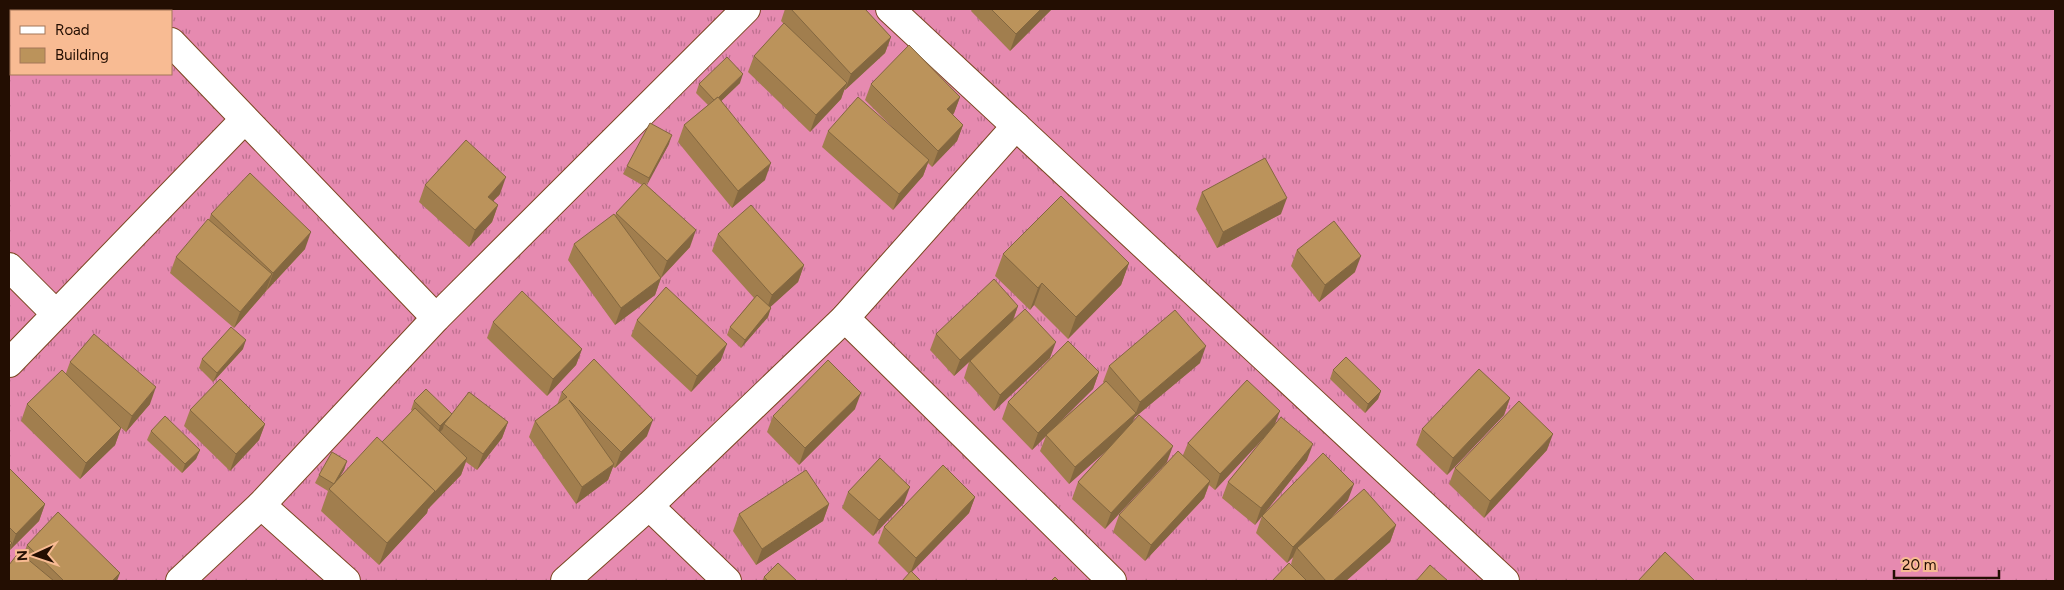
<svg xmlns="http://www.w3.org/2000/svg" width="2064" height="590" viewBox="0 0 2064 590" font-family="Figtree,sans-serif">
	<defs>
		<pattern id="grass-tufts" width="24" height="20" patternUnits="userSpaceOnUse" patternTransform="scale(1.25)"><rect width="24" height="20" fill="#e68ab0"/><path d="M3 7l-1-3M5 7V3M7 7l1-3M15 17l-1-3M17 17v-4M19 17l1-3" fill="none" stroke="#ba6f8d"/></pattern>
	</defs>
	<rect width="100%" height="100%" fill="#f8bb93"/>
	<!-- grass -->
	<path fill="url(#grass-tufts)" fill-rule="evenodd" d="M 9,9 L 2055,9 L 2055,581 L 9,581 ZM 11,11 L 171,11 L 171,74 L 11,74 Z"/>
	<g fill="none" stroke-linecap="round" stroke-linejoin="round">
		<!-- street casing -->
		<g stroke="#7b4721" stroke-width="30">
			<g id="street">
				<path d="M 140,9 L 142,11"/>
				<path d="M 890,9 L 1505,581"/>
				<path d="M 171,42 L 436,318"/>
				<path d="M 9,267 L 56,314"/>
				<path d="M 845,318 L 1112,581"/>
				<path d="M 9,363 L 244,120"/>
				<path d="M 261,505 L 346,581"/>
				<path d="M 649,506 L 727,581"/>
				<path d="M 180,581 L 261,505 L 436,318 L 746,9"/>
				<path d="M 565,581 L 649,506 L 845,318 L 1016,126"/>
			</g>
		</g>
		<!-- street -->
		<use href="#street" stroke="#fff" stroke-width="28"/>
	</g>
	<!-- wall -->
	<g fill="#a17e4e">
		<path d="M 785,9 L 865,9 L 891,37 L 885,53 L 845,90 L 844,89 L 841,99 L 810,132 L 748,72 L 754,56 L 784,24 L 781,21 Z"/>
		<path d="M 972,9 L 1052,9 L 1010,51 L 971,11 Z"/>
		<path d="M 11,28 L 11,63 L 10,64 L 9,63 L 9,30 Z"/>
		<path d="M 740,83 L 721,101 L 765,180 L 732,208 L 678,142 L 684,125 L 708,105 L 696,93 L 699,84 Z"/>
		<path d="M 871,84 L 960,97 L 954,113 L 953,115 L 963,125 L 957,141 L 932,167 L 928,163 L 923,176 L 893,210 L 822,147 L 828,131 L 893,128 L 865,100 Z"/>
		<path d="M 669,144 L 646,185 L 690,247 L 661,278 L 655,295 L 615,325 L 568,260 L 574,244 L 615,216 L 616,213 L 642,185 L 623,174 L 627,166 Z"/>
		<path d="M 425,185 L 500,194 L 493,201 L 498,205 L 492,222 L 469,247 L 419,202 Z"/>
		<path d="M 1202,192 L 1281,214 L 1217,248 L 1196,209 Z"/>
		<path d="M 211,214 L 305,249 L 267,290 L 234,328 L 170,273 L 176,257 L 209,220 Z"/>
		<path d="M 718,234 L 804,265 L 798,282 L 770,307 L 768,317 L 741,348 L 727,335 L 730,327 L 754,298 L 712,251 Z"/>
		<path d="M 1297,250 L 1355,272 L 1319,302 L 1291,266 Z"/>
		<path d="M 1003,254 L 1129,263 L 1121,285 L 1068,339 L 1034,305 L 1030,310 L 995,276 Z"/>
		<path d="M 1018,306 L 1013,321 L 1050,358 L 994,411 L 964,378 L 969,362 L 954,376 L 930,350 L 936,334 Z"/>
		<path d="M 637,320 L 721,360 L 691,392 L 631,336 Z"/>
		<path d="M 493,322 L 582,349 L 576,365 L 547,396 L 487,338 Z"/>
		<path d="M 243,349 L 213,382 L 199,368 L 202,359 Z"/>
		<path d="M 70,362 L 150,404 L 126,432 L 120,427 L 121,428 L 115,445 L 80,479 L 21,421 L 27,404 L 66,373 Z"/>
		<path d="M 1200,363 L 1134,418 L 1132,423 L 1167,462 L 1105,529 L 1072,499 L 1078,482 L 1109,448 L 1069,484 L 1040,451 L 1046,436 L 1032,450 L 1002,419 L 1008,402 L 1099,372 L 1093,389 L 1055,426 L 1104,383 L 1103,382 L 1109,366 Z"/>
		<path d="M 1333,370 L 1381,391 L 1378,399 L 1365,413 L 1330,379 Z"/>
		<path d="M 562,392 L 647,436 L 615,468 L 613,467 L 608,480 L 576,504 L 529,437 L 535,421 L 557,405 Z"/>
		<path d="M 1510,398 L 1504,415 L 1447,475 L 1416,445 L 1422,429 Z"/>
		<path d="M 414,401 L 452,414 L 508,422 L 502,438 L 477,470 L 466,462 L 461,475 L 428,509 L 427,513 L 379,565 L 321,511 L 328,491 L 315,483 L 319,475 L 347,461 L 344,470 L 339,478 L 382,442 L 412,411 L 411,410 Z"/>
		<path d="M 855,409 L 799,465 L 767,432 L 773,416 Z"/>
		<path d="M 190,410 L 265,424 L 259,440 L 230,471 L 184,426 Z"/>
		<path d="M 1274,426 L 1307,460 L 1255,525 L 1222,498 L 1228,482 L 1269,432 L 1215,490 L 1209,485 L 1204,498 L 1145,561 L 1113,532 L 1119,515 L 1183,455 L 1188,443 Z"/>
		<path d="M 151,431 L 200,450 L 196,459 L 182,473 L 147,440 Z"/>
		<path d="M 1547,450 L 1484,518 L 1449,484 L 1455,468 Z"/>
		<path d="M 9,468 L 45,504 L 39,521 L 10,550 L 9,552 Z"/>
		<path d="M 848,492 L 904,503 L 873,536 L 842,508 Z"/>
		<path d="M 975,497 L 969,513 L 909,574 L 878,543 L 884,527 Z"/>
		<path d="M 1348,500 L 1332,517 L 1396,525 L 1390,542 L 1346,581 L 1272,581 L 1295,570 L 1291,564 L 1293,557 L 1287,563 L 1256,533 L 1262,516 Z"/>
		<path d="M 829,504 L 823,521 L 756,565 L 733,531 L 739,514 Z"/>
		<path d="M 27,545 L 117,581 L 9,581 L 23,556 Z"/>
		<path d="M 764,577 L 797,581 L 762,581 Z"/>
	</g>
	<!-- shaded-wall -->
	<g fill="#836740">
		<path d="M 1041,9 L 1052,9 L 1010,51 L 1016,34 Z"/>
		<path d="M 891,37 L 885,53 L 845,90 L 851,74 Z"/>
		<path d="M 743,74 L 740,83 L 712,110 L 715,101 Z"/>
		<path d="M 847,83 L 841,99 L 810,132 L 816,115 Z"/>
		<path d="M 960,97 L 954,113 L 941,126 L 947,109 Z"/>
		<path d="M 963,125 L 957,141 L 932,167 L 938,151 Z"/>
		<path d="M 672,135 L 669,144 L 646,187 L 649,178 Z"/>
		<path d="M 929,160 L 923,176 L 893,210 L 899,194 Z"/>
		<path d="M 771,163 L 765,180 L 732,208 L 738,191 Z"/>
		<path d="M 506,177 L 500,194 L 482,213 L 488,197 Z"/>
		<path d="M 1287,198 L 1281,214 L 1217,248 L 1223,232 Z"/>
		<path d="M 498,205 L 492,222 L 469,247 L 475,230 Z"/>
		<path d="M 696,230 L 690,247 L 661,278 L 667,261 Z"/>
		<path d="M 311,232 L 305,249 L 267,290 L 273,273 Z"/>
		<path d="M 1361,256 L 1355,272 L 1319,302 L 1325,285 Z"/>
		<path d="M 1129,263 L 1121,285 L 1068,339 L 1076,317 Z"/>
		<path d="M 804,265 L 798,282 L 766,311 L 772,295 Z"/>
		<path d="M 272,274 L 266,291 L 234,328 L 240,312 Z"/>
		<path d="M 661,278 L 655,295 L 615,325 L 621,308 Z"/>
		<path d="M 1042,283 L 1034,305 L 1030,310 L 1038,288 Z"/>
		<path d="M 1018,306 L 1012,322 L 954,376 L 960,360 Z"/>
		<path d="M 771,308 L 768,317 L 741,348 L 745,340 Z"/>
		<path d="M 246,340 L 243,349 L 213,382 L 217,373 Z"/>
		<path d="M 1056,342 L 1050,358 L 994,411 L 1000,395 Z"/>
		<path d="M 727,344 L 721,360 L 691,392 L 697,376 Z"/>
		<path d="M 1206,346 L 1200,363 L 1134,418 L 1140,402 Z"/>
		<path d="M 582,349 L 576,365 L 547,396 L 553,379 Z"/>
		<path d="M 1099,372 L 1093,389 L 1047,435 L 1046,435 L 1046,436 L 1032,450 L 1038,433 Z"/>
		<path d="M 156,387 L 150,404 L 126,432 L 132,416 Z"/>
		<path d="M 1381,391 L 1378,399 L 1365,413 L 1368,404 Z"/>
		<path d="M 861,393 L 855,409 L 799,465 L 805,448 Z"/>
		<path d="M 1510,398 L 1504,415 L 1447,475 L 1453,458 Z"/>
		<path d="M 1280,411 L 1274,427 L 1215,490 L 1220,474 Z"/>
		<path d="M 1136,413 L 1130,430 L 1069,484 L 1075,467 Z"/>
		<path d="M 452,414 L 444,424 L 443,429 L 437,435 L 440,426 Z"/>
		<path d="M 653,420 L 647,436 L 615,468 L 621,452 Z"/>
		<path d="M 508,422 L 502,438 L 477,470 L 483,454 Z"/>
		<path d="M 265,424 L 259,440 L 230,471 L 236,454 Z"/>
		<path d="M 121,428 L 115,445 L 80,479 L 86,463 Z"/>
		<path d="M 1553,434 L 1547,450 L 1484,518 L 1490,501 Z"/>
		<path d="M 1313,444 L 1307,460 L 1255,525 L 1261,508 Z"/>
		<path d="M 1173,446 L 1167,462 L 1105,529 L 1111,513 Z"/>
		<path d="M 200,450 L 196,459 L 182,473 L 185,464 Z"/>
		<path d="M 467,458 L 461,475 L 428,509 L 427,513 L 379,565 L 387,543 L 435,491 Z"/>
		<path d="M 347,461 L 344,470 L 330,493 L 334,484 Z"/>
		<path d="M 614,464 L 608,480 L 576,504 L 582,487 Z"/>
		<path d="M 1210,481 L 1204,498 L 1145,561 L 1151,545 Z"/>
		<path d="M 1354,484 L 1348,500 L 1299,551 L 1297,548 L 1293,557 L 1287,563 L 1293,547 Z"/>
		<path d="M 910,487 L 904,503 L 873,536 L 879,520 Z"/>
		<path d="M 975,497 L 969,513 L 910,574 L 916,558 Z"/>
		<path d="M 45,504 L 39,521 L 10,550 L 16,534 Z"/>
		<path d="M 829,504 L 823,521 L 756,565 L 762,549 Z"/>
		<path d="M 1396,525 L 1390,542 L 1346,581 L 1333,581 Z"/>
		<path d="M 12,543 L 9,552 L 9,546 Z"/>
		<path d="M 120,573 L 117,581 L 112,581 Z"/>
	</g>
	<!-- building -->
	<g fill="#bb935b" stroke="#836740">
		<path d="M 791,9 L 865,9 L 891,37 L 851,74 Z"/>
		<path d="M 991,9 L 1041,9 L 1016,34 Z"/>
		<path d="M 784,23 L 847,83 L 816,115 L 754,56 Z"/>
		<path d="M 11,28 L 11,53 L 9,51 L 9,30 Z"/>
		<path d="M 909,45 L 960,97 L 947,109 L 963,125 L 938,151 L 871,84 Z"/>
		<path d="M 727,57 L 743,74 L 718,98 L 718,97 L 714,100 L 699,84 Z"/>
		<path d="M 718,97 L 771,163 L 738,191 L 684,125 Z"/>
		<path d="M 858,97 L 929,160 L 899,194 L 828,131 Z"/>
		<path d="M 650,123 L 672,135 L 649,178 L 627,166 Z"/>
		<path d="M 466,140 L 506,177 L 488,197 L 498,205 L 475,230 L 425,185 Z"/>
		<path d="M 1265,158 L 1287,198 L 1223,232 L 1202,192 Z"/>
		<path d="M 250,173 L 311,232 L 273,273 L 211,214 Z"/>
		<path d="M 644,183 L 696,230 L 667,261 L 616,213 Z"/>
		<path d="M 1061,196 L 1129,263 L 1076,317 L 1042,283 L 1038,288 L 1003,254 Z"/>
		<path d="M 751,205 L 804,265 L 772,295 L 718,234 Z"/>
		<path d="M 614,214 L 661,278 L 621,308 L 574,244 Z"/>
		<path d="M 208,219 L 272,274 L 240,312 L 176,257 Z"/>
		<path d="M 1334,221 L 1361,256 L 1325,285 L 1297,250 Z"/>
		<path d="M 994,279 L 1018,306 L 960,360 L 936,334 Z"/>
		<path d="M 666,287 L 727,344 L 697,376 L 637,320 Z"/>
		<path d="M 522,291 L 582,349 L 553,379 L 493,322 Z"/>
		<path d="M 757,295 L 771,308 L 745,340 L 730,327 Z"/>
		<path d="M 1025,309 L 1056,342 L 1000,395 L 970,361 Z"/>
		<path d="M 1175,310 L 1206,346 L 1140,402 L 1109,366 Z"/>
		<path d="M 231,327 L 246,340 L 217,373 L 202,359 Z"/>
		<path d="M 94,334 L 156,387 L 132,416 L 70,362 Z"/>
		<path d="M 1068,341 L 1099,372 L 1038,433 L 1008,402 Z"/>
		<path d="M 1346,357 L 1381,391 L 1368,404 L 1333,370 Z"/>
		<path d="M 594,359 L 653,420 L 621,452 L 569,400 L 614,464 L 582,487 L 535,421 L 567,397 L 562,392 Z"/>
		<path d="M 828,360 L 861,393 L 805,448 L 773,416 Z"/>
		<path d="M 1479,369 L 1510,398 L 1453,458 L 1422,429 Z"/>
		<path d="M 62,370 L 121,428 L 86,463 L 27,404 Z"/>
		<path d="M 220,379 L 265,424 L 236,454 L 190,410 Z"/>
		<path d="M 1247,380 L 1280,411 L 1220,474 L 1188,443 Z"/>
		<path d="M 1106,381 L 1136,413 L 1075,467 L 1046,435 Z"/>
		<path d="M 426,389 L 452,414 L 440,426 L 414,401 Z"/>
		<path d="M 469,392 L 508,422 L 483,454 L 444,424 Z"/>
		<path d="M 1519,401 L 1553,434 L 1490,501 L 1455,468 Z"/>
		<path d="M 415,408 L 467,458 L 434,493 L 435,491 L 382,442 Z"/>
		<path d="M 1139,415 L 1173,446 L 1111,513 L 1078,482 Z"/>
		<path d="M 165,416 L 200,450 L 185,464 L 151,431 Z"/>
		<path d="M 1281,417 L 1313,444 L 1261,508 L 1228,482 Z"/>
		<path d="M 377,437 L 435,491 L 387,543 L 329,489 Z"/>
		<path d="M 1178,451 L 1210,481 L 1151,545 L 1119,515 Z"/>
		<path d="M 332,452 L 347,461 L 334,484 L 319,475 Z"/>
		<path d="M 1323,453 L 1354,484 L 1293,547 L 1262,516 Z"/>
		<path d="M 880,458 L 910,487 L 879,520 L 848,492 Z"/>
		<path d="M 943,465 L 975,497 L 916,558 L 884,527 Z"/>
		<path d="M 9,468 L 45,504 L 16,534 L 9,527 Z"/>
		<path d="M 806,470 L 829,504 L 762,549 L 739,514 Z"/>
		<path d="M 1364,489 L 1396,525 L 1333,581 L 1326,581 L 1297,548 Z"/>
		<path d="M 58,512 L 120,573 L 112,581 L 64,581 L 27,545 Z"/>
		<path d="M 9,540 L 12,543 L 9,546 Z"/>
		<path d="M 19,552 L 54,581 L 9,581 L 9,565 Z"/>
		<path d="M 1665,552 L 1695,581 L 1638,581 Z"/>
		<path d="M 778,563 L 797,581 L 768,581 L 764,577 Z"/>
		<path d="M 1289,563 L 1307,581 L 1272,581 Z"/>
		<path d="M 1430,565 L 1448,581 L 1416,581 Z"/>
		<path d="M 911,571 L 921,581 L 902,581 Z"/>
		<path d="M 1055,577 L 1059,581 L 1051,581 Z"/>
	</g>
	<!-- border -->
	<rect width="2064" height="590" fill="none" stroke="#230e02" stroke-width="20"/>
	<!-- legend -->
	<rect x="10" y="10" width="162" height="65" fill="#f8bb93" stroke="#a37659"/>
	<rect x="20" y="26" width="25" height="8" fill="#ffffff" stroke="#a37659"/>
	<text x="55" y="35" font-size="15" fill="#230e02">Road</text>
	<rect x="20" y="48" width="25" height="15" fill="#bb935b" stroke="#a37659"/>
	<text x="55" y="60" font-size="15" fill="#230e02">Building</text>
	<!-- north arrow -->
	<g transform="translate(35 555) rotate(267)" stroke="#f8bb93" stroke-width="4" paint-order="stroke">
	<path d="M0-4L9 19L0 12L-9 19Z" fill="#230e02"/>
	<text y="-8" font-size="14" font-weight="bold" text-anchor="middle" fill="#230e02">N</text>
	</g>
	<!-- scale -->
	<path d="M1894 570v8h105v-8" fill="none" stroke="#230e02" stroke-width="2.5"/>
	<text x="1902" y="570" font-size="15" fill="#230e02" stroke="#f8bb93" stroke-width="4" paint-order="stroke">20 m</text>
</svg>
